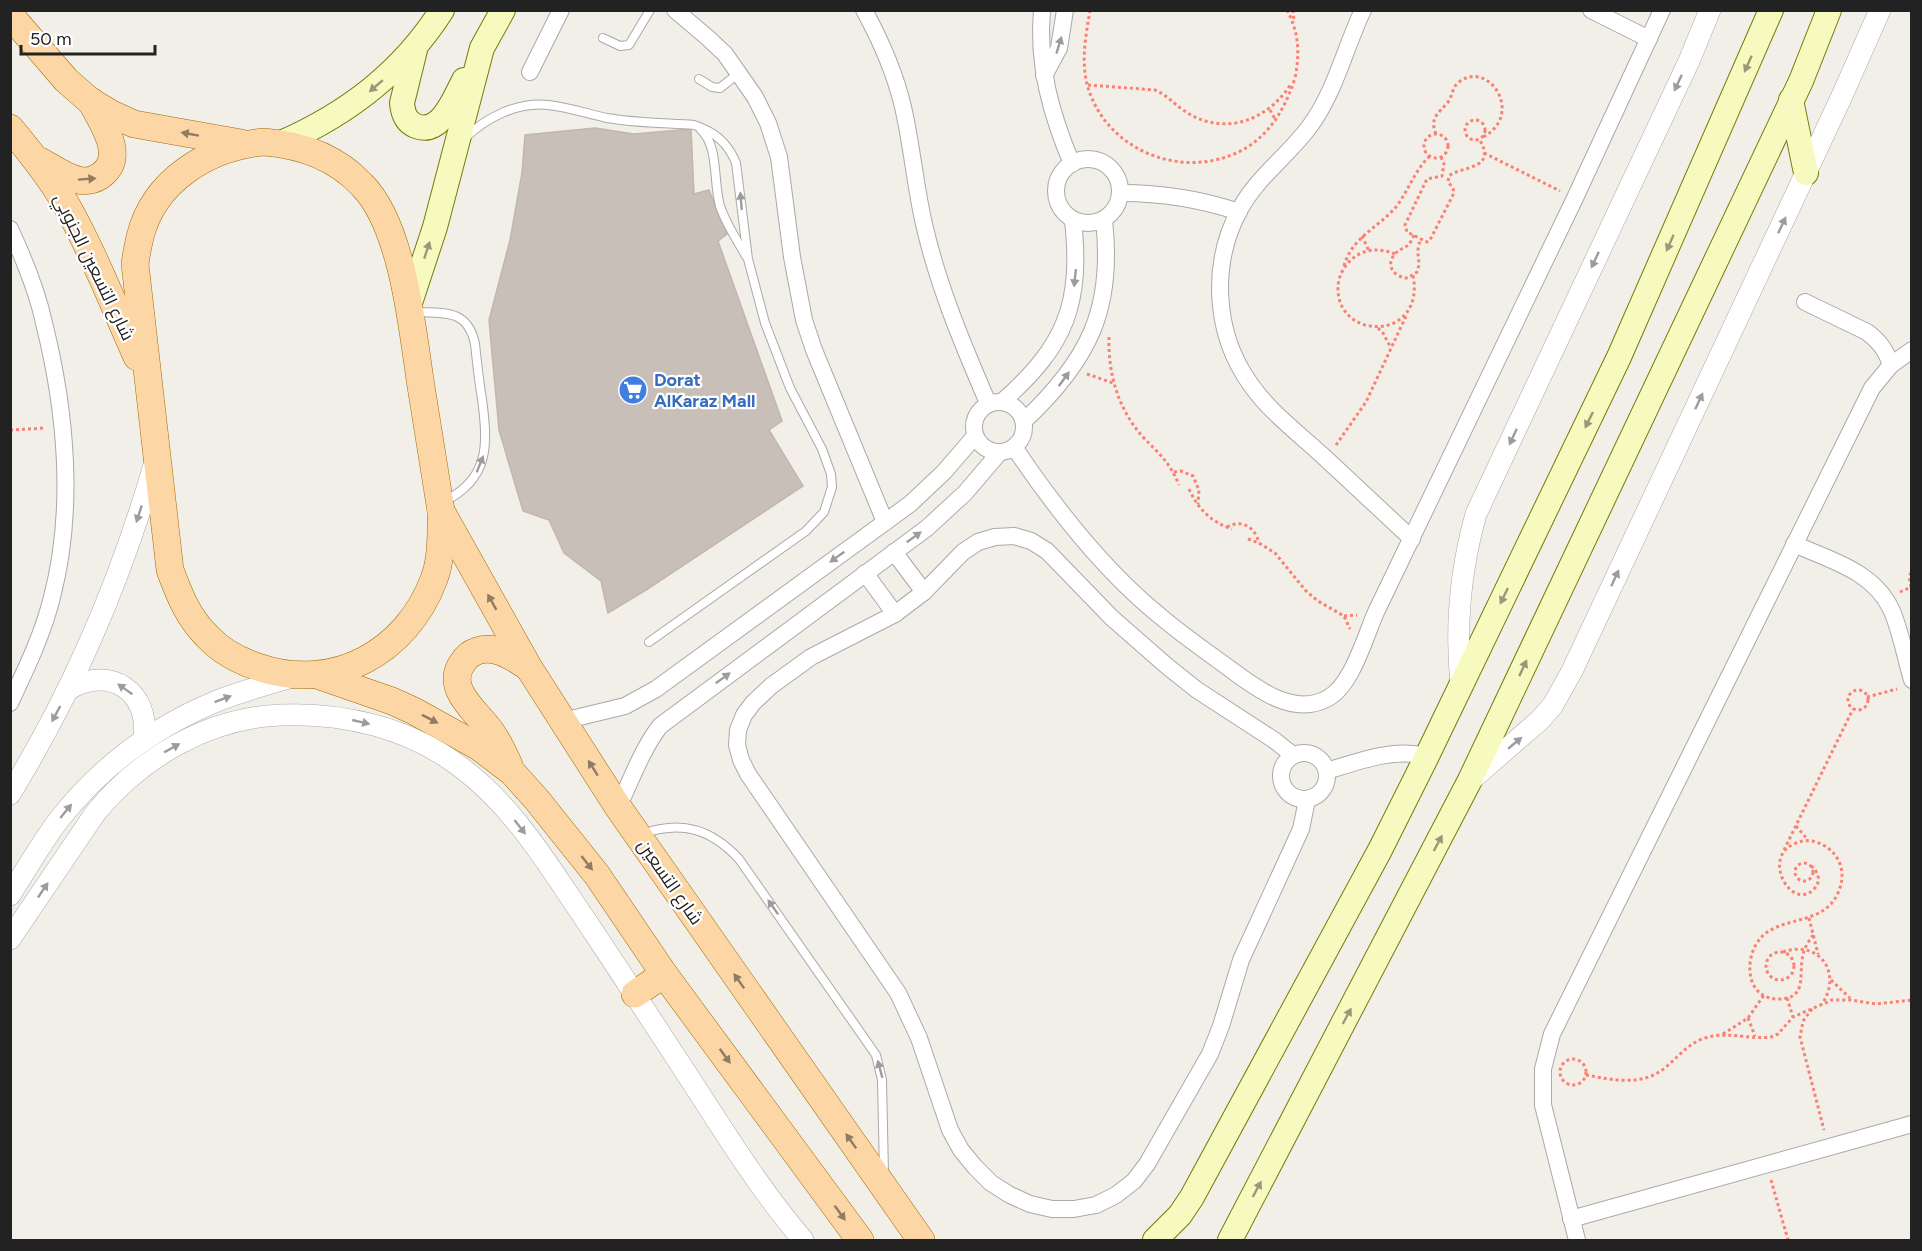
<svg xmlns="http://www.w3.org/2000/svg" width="1922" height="1251" viewBox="0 0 1922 1251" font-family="Figtree,Cairo,sans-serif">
	<rect width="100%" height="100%" fill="#f2efe9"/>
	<!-- building -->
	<path fill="#c7bfb8" stroke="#c4b6ab" stroke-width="1.5" d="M 595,128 L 634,134 L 691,129 L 694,194 L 709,190 L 727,234 L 718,241 L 782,421 L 769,430 L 803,486 L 646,590 L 608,613 L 601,581 L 564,553 L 549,520 L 523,511 L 499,430 L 489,320 L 510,240 L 522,173 L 525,135 Z"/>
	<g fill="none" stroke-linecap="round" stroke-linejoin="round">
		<!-- service casing -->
		<g stroke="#a9a9a9" stroke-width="10">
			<g id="service">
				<path d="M 603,38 L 620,46 L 629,45 L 650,10"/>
				<path d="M 699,79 L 712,87 L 720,88 L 739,73"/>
				<path d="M 701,130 C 719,146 713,182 720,206 C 726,224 737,240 746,256"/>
				<path d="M 465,138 C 487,117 517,102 548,105 C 568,107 588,114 607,118 C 636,123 666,123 694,125 C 715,132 728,143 736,163 L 748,259 L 765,323 L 790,388 L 822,449 L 831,474 L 832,487 L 824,512 L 806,531 L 649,642"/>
				<path d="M 415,312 C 444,313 468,309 475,344 C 477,363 479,381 482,399 C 488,445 490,479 443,502"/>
				<path d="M 642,834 C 682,820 711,829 739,859 L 876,1055 L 882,1080 L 884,1174"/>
			</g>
		</g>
		<!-- minor casing -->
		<g stroke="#a9a9a9" stroke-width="18">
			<g id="minor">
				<path d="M 675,10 L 708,38 L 725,54 L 755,97 L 768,123 L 779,157 L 792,257 L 804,320 L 814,350 L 885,522"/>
				<path d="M 864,10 C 881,41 895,73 903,107 C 912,146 915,185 924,224 C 938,286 963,345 988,403"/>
				<path d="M 1042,10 C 1037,65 1051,114 1072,164"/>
				<path d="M 1363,10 C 1345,48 1335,92 1310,126 C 1288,156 1258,176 1240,209 C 1210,264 1214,334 1251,385 C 1270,412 1298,433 1322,455 C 1352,483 1382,511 1412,539"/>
				<path d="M 1591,10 L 1649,39"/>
				<path d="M 530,72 L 561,10"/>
				<path d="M 1044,76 L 1059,48 L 1065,10"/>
				<circle cx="1088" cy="191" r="32"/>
				<path d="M 1121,193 C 1162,193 1200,199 1239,212"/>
				<path d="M 10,229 C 24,259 37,290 44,323 C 66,411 75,509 52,597 C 43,634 26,669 10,703"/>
				<path d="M 1805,302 L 1867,332 C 1879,341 1886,350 1891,365"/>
				<path d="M 1003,401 C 1066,345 1082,304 1073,220"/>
				<circle cx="999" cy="427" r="25"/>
				<path d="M 1024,421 C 1089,360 1114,309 1104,220"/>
				<path d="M 1014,447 C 1055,508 1103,570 1160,616 C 1180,633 1201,648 1222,663 C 1251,684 1291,719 1328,698 C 1352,685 1365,637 1376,612 L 1575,198 L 1662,10"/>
				<path d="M 1794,544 C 1830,560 1873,571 1891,609 C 1901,631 1905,657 1912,680"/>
				<path d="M 894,552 L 924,592"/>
				<path d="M 865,573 L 895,614"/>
				<path d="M 563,721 L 625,706 L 656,689 L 910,504 L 944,472 L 975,436"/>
				<circle cx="1304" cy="776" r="23"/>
				<path d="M 1293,755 L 1274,740 L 1197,690 L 1168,667 L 1112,618 L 1047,551 L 1031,541 L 1014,536 L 995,537 L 978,542 L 963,552 L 924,592 L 895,614 L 811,657 L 771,686 L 753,703 L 744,715 L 738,730 L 737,745 L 741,760 L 748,774 L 898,993 L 919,1038 L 950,1130 L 961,1150 L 975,1167 L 991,1183 L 1010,1195 L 1030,1204 L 1052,1209 L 1074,1209 L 1096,1205 L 1116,1195 L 1134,1181 L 1147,1164 L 1210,1054 L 1221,1026 L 1241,960 L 1301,829 L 1307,800"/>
				<path d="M 1327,771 C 1359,761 1393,748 1427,756"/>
				<path d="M 618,807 C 632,779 641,751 660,726 L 927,528 L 965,493 L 1000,452"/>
				<path d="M 1571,1219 L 1912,1124"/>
				<path d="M 1577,1240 L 1543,1105 L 1543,1069 L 1552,1034 L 1872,388 L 1891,365 L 1912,350"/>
			</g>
		</g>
		<!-- tertiary casing -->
		<g stroke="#a9a9a9" stroke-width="22">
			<g id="tertiary">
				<path d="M 1461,684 C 1455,625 1460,571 1476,514 L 1689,61 L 1710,10"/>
				<path d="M 69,689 C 111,665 150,692 144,739"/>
				<path d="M 1471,780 L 1540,720 L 1553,705 L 1572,671 L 1841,98 L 1880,10"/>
				<path d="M 10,794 C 74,690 121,579 155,462"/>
				<path d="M 10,895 C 26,870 40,845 58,821 C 99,768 154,727 217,701 C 242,691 269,684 295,676"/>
				<path d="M 10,939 L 96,812 C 142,757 208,718 280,715 C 343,712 409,728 459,766 C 513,805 548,865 585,919 C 621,973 656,1027 692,1082 C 727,1136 761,1191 803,1240"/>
			</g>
		</g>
		<!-- secondary casing -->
		<g stroke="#707d05" stroke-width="26">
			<g id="secondary">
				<path d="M 415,50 L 402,103 C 403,114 406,122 416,126 C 441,136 455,97 464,80"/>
				<path d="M 1791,100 L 1806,173"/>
				<path d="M 281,143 C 347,114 402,73 442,10"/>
				<path d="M 409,306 L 435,227 L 482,48 L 503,10"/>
				<path d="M 1155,1240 L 1180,1215 L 1192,1197 L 1380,850 L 1427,756 L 1619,357 L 1771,10"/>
				<path d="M 1230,1240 L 1470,780 L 1801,81 L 1829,10"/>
			</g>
		</g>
		<!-- primary casing -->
		<g stroke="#a06b00" stroke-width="28">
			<g id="primary">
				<path d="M 10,15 L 66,80 L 90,101 L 112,114 L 134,124 L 241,143"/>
				<path d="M 10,128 C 31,153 51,178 67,206 C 94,254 114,306 137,357"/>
				<path d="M 264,142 C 302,145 336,157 362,185 C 402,225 412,325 420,380 C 427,423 434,467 441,511 C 441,532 442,559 434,579 C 407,652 334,693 258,667 C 240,661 221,651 208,637 C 188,618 179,594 170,570 L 135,264 C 136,255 138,246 140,237 C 154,180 209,147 264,142 Z"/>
				<path d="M 40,161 C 52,167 65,177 78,180 C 85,182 94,180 100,176 C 128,157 101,122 91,101"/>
				<path d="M 441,511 L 529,668 L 618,807 L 921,1240"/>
				<path d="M 317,675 L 392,701 L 414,711 L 479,747 L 512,772 L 537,800 L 597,875 L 664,974 L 860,1240"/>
				<path d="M 509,765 C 504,754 499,743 492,733 C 478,712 443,689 463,662 C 466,657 471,653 477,651 C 495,644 514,658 528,667"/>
				<path d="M 635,994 L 664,974"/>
			</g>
		</g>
		<!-- path -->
		<g stroke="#fa8072" stroke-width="3" stroke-dasharray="3 3" stroke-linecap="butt">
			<path d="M 1090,10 C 1086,35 1081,59 1087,84 C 1105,152 1186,183 1246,148 C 1272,132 1286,106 1295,78"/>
			<path d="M 1287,10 C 1299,33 1300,53 1295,78"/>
			<path d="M 1293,10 L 1294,22"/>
			<path d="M 1088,85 L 1155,90 C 1167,95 1175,105 1186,112 C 1225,137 1268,120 1291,84"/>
			<path d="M 1270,110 L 1276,121"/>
			<circle cx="1475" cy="130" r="10"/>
			<path d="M 1436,134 C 1429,118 1439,113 1448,102 C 1453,95 1452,87 1459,82 C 1489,59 1525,115 1483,137"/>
			<circle cx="1436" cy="146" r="12"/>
			<path d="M 1484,153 L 1560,191"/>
			<path d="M 1441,157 L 1444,164 L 1442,176 L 1427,179 L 1405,225 L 1407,232 L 1427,242 L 1430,240 L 1454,193 L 1453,188 L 1448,182 L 1449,176 C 1460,166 1499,170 1479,139"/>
			<path d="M 1414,235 C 1407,252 1402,245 1394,255 C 1385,267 1396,278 1408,278 L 1417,272 C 1422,260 1414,254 1421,239"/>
			<path d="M 1362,236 L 1369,251"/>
			<path d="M 1395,254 C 1380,248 1364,248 1351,260 C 1343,267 1338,278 1338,288 C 1337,341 1426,342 1413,275"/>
			<path d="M 1344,266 C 1352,237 1378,228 1396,207 C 1409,190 1414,171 1430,156"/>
			<path d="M 1378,328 L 1383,333 L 1391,348"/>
			<path d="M 1109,337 C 1108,374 1118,409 1143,437 C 1160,455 1169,461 1179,485"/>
			<path d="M 1087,374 L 1113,383"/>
			<path d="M 10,430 L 45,428"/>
			<path d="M 1336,445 L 1366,402 L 1407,314"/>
			<path d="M 1174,472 L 1181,471 L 1193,476 L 1199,490 L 1198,504"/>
			<path d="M 1189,489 C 1198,509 1211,522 1232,529"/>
			<path d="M 1227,527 C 1242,519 1255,527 1259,543"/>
			<path d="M 1248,539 L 1259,543 L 1275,553 L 1306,591 L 1318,601 L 1344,616 L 1350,629"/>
			<path d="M 1900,592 L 1911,587 L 1909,576 L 1912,572"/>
			<path d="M 1344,616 L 1357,615"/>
			<circle cx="1858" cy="700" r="10"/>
			<path d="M 1867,697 L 1897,689"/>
			<path d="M 1796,826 L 1808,840"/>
			<path d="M 1784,850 L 1853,709"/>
			<circle cx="1804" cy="872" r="9"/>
			<path d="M 1811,866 C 1818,871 1822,881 1814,889 C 1792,912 1761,858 1794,844 C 1800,841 1806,840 1812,841 C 1826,844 1837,853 1841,867 C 1843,876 1842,884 1838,893 C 1825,922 1792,917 1769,931 C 1743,946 1741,999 1778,999 C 1809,999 1798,973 1803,955 C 1804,948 1809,941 1813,935"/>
			<path d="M 1809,918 L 1818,954"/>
			<path d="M 1783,952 C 1819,939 1843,973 1822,1004"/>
			<circle cx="1780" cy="966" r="14"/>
			<path d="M 1831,980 L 1850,998"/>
			<path d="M 1787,998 L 1793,1017"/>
			<path d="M 1812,1009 L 1803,1021 L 1800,1037 L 1824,1130"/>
			<path d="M 1748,1018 L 1755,1036"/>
			<path d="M 1723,1034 L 1748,1018 L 1764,995"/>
			<circle cx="1573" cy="1072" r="13"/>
			<path d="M 1586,1075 C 1614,1080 1642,1087 1666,1067 C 1678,1057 1687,1045 1702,1039 C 1725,1030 1748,1040 1771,1037 L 1778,1034 L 1793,1017 L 1832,1000 L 1851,1000 L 1876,1004 L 1912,1000"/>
			<path d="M 1771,1180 L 1788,1240"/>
		</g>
		<!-- service -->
		<use href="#service" stroke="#fff" stroke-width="8"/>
		<!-- minor -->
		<use href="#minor" stroke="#fff" stroke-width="16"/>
		<!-- tertiary -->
		<use href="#tertiary" stroke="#fff" stroke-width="21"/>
		<!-- secondary -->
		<use href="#secondary" stroke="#f7fabf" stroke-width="24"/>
		<!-- primary -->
		<use href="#primary" stroke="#fcd6a4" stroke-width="27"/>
	</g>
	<!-- one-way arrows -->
	<defs><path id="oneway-solid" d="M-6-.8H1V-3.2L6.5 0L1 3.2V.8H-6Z" transform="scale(1.5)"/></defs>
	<g fill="#9c9c9c">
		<use href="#oneway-solid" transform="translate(1059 45) rotate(-73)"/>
		<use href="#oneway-solid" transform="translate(1678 83) rotate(115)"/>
		<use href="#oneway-solid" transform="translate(741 201) rotate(-95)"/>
		<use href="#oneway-solid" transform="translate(1782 225) rotate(-65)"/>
		<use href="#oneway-solid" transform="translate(1595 260) rotate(115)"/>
		<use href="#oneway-solid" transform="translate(1075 278) rotate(96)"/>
		<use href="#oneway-solid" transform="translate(1064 379) rotate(-54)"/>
		<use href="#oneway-solid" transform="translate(1699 401) rotate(-65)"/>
		<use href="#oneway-solid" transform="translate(1513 437) rotate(115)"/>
		<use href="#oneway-solid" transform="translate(480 464) rotate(-68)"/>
		<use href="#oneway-solid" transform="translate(139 514) rotate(108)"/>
		<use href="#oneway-solid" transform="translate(914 537) rotate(-36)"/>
		<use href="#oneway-solid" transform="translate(837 557) rotate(144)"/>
		<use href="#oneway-solid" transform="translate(1615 578) rotate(-65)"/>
		<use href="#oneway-solid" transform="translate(723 678) rotate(-36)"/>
		<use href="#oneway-solid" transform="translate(125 689) rotate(-145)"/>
		<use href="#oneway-solid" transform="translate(223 699) rotate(-21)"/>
		<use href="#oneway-solid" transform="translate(56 714) rotate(118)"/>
		<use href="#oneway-solid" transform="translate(361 722) rotate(13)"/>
		<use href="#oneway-solid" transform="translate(1515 743) rotate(-40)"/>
		<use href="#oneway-solid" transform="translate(172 748) rotate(-29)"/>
		<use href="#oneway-solid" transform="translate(66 811) rotate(-51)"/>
		<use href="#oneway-solid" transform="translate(520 827) rotate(52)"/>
		<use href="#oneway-solid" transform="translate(43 890) rotate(-56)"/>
		<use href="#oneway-solid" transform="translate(773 907) rotate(-125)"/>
		<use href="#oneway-solid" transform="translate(880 1069) rotate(-105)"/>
	</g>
	<g fill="#979978">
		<use href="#oneway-solid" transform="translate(1748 64) rotate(114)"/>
		<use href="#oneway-solid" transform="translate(376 86) rotate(139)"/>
		<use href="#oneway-solid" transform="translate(1670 243) rotate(114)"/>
		<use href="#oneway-solid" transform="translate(427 250) rotate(-72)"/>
		<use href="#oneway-solid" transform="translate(1589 420) rotate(116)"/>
		<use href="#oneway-solid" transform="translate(1504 596) rotate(116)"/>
		<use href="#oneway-solid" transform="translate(1523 668) rotate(-65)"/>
		<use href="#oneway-solid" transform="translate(1438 843) rotate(-62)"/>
		<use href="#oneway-solid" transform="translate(1347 1016) rotate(-62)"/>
		<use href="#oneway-solid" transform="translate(1257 1189) rotate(-62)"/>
	</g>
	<g fill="#8f7c63">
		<use href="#oneway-solid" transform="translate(190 134) rotate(-170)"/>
		<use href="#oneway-solid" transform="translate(87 179) rotate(-4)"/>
		<use href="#oneway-solid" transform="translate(492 602) rotate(-119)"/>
		<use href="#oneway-solid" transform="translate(430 719) rotate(27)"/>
		<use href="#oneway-solid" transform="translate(593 768) rotate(-122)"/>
		<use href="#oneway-solid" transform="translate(587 863) rotate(52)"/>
		<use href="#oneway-solid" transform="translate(739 981) rotate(-125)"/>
		<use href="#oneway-solid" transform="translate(725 1056) rotate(54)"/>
		<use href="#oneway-solid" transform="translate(851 1141) rotate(-125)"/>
		<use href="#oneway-solid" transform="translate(840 1213) rotate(54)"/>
	</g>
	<!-- icons -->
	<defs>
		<g id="supermarket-disc" transform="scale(1.5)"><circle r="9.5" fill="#3f7fe0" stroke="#fff"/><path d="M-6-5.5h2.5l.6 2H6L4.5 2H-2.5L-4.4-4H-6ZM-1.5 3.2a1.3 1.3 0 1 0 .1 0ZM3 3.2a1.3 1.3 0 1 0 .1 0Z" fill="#fff"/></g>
	</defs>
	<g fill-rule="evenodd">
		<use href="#supermarket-disc" x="633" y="390"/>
	</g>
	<g text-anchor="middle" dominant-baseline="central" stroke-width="4.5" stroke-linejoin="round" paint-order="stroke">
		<!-- street labels -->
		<g font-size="18" fill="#222" stroke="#fff">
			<text transform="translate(94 267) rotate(64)">شارع التسعين الجنوبي</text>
			<text transform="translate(670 882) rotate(55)">شارع التسعين</text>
		</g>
		<!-- shop labels -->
		<g font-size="18" font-weight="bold" fill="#366cbe" stroke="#fff" text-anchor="start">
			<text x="654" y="380">Dorat<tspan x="654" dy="21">AlKaraz Mall</tspan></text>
		</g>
	</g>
	<!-- border -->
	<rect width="1922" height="1251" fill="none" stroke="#222222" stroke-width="24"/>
	<!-- scale -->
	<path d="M21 45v9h134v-9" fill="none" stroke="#222222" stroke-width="3"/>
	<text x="30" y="45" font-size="18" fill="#222222" stroke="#ffffff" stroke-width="4.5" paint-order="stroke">50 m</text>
</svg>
